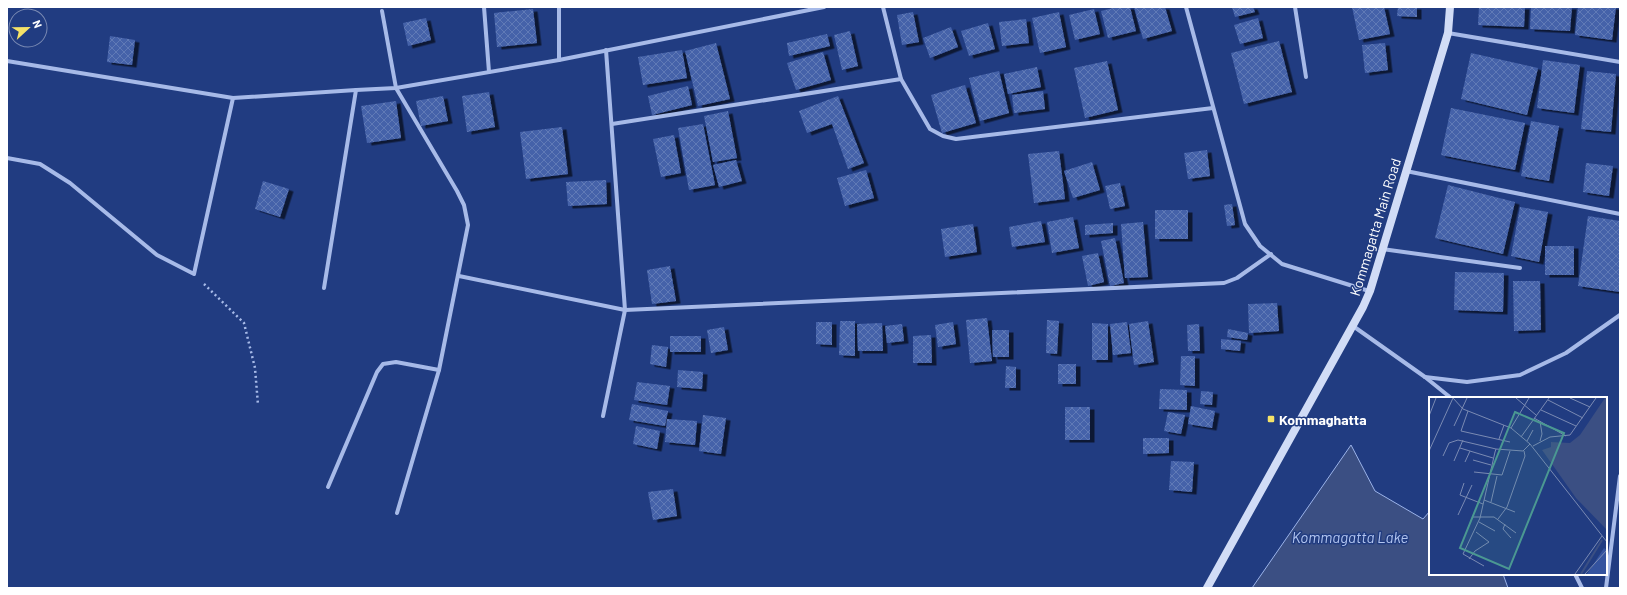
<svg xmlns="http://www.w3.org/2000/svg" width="1627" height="595" viewBox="0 0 1627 595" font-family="Barlow,sans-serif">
	<defs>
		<pattern id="building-cross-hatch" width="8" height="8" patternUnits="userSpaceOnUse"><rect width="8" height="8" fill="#4562a9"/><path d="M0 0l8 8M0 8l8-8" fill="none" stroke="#617ab6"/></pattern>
		<filter id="shadow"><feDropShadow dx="4.5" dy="2.5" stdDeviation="0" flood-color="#0009"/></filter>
	</defs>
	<rect width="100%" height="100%" fill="#213c81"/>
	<!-- water -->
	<path fill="#3b4f83" stroke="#9bb3e9" d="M 1351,445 L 1375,491 L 1423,519 L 1430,511 L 1430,574 L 1503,574 L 1508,588 L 1252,588 Z"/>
	<!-- building -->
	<g fill="url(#building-cross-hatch)" filter="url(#shadow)">
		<path d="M 1117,7 L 1130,7 L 1136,31 L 1108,38 L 1101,11 Z"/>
		<path d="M 1134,7 L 1165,7 L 1172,31 L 1143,39 Z"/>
		<path d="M 1232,7 L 1253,7 L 1255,12 L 1235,17 Z"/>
		<path d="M 1352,7 L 1384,7 L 1390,34 L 1359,40 Z"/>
		<path d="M 1398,7 L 1417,7 L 1417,17 L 1397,16 Z"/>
		<path d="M 1479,7 L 1525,7 L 1524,27 L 1478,25 Z"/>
		<path d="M 1531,7 L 1572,7 L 1570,31 L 1530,29 Z"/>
		<path d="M 1578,7 L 1616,7 L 1612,40 L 1575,35 Z"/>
		<path d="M 533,9 L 537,43 L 497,47 L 494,13 Z"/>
		<path d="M 1094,9 L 1100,34 L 1075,40 L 1069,15 Z"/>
		<path d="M 913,12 L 919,42 L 902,45 L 897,15 Z"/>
		<path d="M 1059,12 L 1066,47 L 1040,53 L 1032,18 Z"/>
		<path d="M 426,18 L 431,40 L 408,46 L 403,23 Z"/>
		<path d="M 1258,18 L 1263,38 L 1240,44 L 1234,25 Z"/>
		<path d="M 1026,19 L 1029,43 L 1002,46 L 999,22 Z"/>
		<path d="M 988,23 L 995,49 L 969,56 L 961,31 Z"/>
		<path d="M 951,27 L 958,47 L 930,58 L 923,38 Z"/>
		<path d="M 850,31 L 858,66 L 842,70 L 834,35 Z"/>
		<path d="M 827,34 L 830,46 L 789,56 L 787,43 Z"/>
		<path d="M 110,36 L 135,40 L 132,65 L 107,62 Z"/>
		<path d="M 1279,41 L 1292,92 L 1244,104 L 1231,53 Z"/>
		<path d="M 716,43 L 730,99 L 698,106 L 685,51 Z"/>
		<path d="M 1385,43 L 1388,70 L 1365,73 L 1362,45 Z"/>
		<path d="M 682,50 L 687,78 L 643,85 L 638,57 Z"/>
		<path d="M 823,52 L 831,80 L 796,90 L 787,63 Z"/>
		<path d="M 1471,53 L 1538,68 L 1527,115 L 1461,99 Z"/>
		<path d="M 1543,60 L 1580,65 L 1574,113 L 1537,108 Z"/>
		<path d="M 1107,61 L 1118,110 L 1085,118 L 1074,68 Z"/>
		<path d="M 1037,67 L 1041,87 L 1008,94 L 1004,74 Z"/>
		<path d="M 999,71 L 1009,113 L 980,121 L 969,78 Z"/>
		<path d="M 1587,71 L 1616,74 L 1611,132 L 1581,129 Z"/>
		<path d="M 965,85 L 976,123 L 942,133 L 931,95 Z"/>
		<path d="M 688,86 L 692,105 L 652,115 L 648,96 Z"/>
		<path d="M 1043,91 L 1045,109 L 1014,113 L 1012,95 Z"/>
		<path d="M 489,92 L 495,127 L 467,132 L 462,96 Z"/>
		<path d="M 443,96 L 448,121 L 421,126 L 416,101 Z"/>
		<path d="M 838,96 L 864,163 L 848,169 L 832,124 L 807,133 L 799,111 Z"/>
		<path d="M 396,101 L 401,138 L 367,143 L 361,106 Z"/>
		<path d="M 1451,108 L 1525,123 L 1515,170 L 1441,155 Z"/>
		<path d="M 728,111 L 737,158 L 713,162 L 704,116 Z"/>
		<path d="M 1531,121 L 1559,126 L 1549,181 L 1521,176 Z"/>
		<path d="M 703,124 L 715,185 L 689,190 L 678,128 Z"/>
		<path d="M 562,127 L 568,174 L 526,179 L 520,132 Z"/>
		<path d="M 674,135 L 681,173 L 661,177 L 653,139 Z"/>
		<path d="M 1207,150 L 1210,176 L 1188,179 L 1184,153 Z"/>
		<path d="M 1059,151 L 1065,199 L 1034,203 L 1028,154 Z"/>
		<path d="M 736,160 L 742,181 L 719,187 L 713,165 Z"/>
		<path d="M 1092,162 L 1100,190 L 1073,198 L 1064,171 Z"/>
		<path d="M 1586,163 L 1613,166 L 1609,196 L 1583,192 Z"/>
		<path d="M 866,170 L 874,198 L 845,206 L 837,178 Z"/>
		<path d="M 606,180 L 607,204 L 568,206 L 566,182 Z"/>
		<path d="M 263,181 L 289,189 L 280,217 L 255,209 Z"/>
		<path d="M 1120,183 L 1125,206 L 1110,209 L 1105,186 Z"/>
		<path d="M 1448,185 L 1515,202 L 1503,254 L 1435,238 Z"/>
		<path d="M 1232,204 L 1235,225 L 1227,226 L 1224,205 Z"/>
		<path d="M 1520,207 L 1548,212 L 1539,262 L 1511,256 Z"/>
		<rect x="1155" y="210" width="33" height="29"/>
		<path d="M 1588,216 L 1620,221 L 1620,292 L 1578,286 Z"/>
		<path d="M 1073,217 L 1079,248 L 1052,253 L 1047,222 Z"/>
		<path d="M 1041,221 L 1045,242 L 1012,247 L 1009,227 Z"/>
		<path d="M 1143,222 L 1148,277 L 1125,278 L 1121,224 Z"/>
		<path d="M 1113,223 L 1113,233 L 1085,235 L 1085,225 Z"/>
		<path d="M 973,224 L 977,252 L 945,257 L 941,229 Z"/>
		<path d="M 1115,238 L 1124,283 L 1110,286 L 1101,241 Z"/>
		<rect x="1545" y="246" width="29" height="29"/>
		<path d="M 1098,253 L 1104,282 L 1088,286 L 1082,256 Z"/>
		<path d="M 670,266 L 676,301 L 652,304 L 647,270 Z"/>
		<path d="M 1455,272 L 1504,273 L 1503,312 L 1454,310 Z"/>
		<path d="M 1513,281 L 1540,281 L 1541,330 L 1514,331 Z"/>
		<path d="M 1277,303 L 1279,331 L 1249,333 L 1248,304 Z"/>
		<path d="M 987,318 L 992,361 L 970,363 L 966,320 Z"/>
		<path d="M 1047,320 L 1059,321 L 1057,354 L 1046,353 Z"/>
		<path d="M 840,321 L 855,321 L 855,356 L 839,355 Z"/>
		<path d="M 1148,321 L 1154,362 L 1134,365 L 1129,324 Z"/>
		<path d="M 816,322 L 832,322 L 832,345 L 816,344 Z"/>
		<path d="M 953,322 L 956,344 L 938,347 L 935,325 Z"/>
		<path d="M 1127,322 L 1131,353 L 1113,355 L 1110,324 Z"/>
		<path d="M 882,323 L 883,351 L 858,351 L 857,324 Z"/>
		<path d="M 1092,323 L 1108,324 L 1108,360 L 1092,360 Z"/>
		<path d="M 902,324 L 904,341 L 887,343 L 885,326 Z"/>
		<path d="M 1199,324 L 1200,351 L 1188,351 L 1187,325 Z"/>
		<path d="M 724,327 L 728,350 L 711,353 L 707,330 Z"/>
		<path d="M 1228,329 L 1248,333 L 1247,340 L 1227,337 Z"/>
		<path d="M 992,330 L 1009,330 L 1009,357 L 993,357 Z"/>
		<path d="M 931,335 L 932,363 L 913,363 L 913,336 Z"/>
		<rect x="670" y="336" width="31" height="16"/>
		<path d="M 1221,339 L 1241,341 L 1240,351 L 1221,349 Z"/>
		<path d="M 652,345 L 668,347 L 666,367 L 650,364 Z"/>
		<path d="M 1181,356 L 1195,356 L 1195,386 L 1180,385 Z"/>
		<rect x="1058" y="364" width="18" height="20"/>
		<path d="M 1006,366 L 1016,367 L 1016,388 L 1005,388 Z"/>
		<path d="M 678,370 L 703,372 L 702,389 L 677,387 Z"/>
		<path d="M 637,382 L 670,386 L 667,405 L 634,400 Z"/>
		<path d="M 1160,389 L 1187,390 L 1187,410 L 1159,409 Z"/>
		<path d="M 1201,391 L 1213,392 L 1212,405 L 1200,404 Z"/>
		<path d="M 632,404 L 668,411 L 665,426 L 629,420 Z"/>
		<path d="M 1191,406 L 1215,411 L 1212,428 L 1188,424 Z"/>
		<rect x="1065" y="407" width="25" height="33"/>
		<path d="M 1168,412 L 1185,415 L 1181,434 L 1164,431 Z"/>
		<path d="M 703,415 L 726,418 L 721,454 L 699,451 Z"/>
		<path d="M 667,419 L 697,421 L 695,445 L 665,442 Z"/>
		<path d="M 636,426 L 660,431 L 657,449 L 633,444 Z"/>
		<path d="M 1143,438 L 1169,438 L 1169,453 L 1143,454 Z"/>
		<path d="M 1171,461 L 1194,462 L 1192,492 L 1169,490 Z"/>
		<path d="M 673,489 L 677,516 L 653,520 L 648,492 Z"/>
	</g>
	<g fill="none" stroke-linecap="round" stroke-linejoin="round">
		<!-- path -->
		<path stroke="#a7bae8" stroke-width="2.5" stroke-dasharray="2 3" stroke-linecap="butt" d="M 204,284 L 244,323 L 255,368 L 258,405"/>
		<!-- minor -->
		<g stroke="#a7bae8" stroke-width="4">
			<path d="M 484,7 L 489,72"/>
			<path d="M 559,7 L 559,60"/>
			<path d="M 883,7 L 901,79 L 930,129 L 943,136 L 956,139 L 1213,108"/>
			<path d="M 1186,7 L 1245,224 L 1260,246 L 1282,264 L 1369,291"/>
			<path d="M 1295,7 L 1306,77"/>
			<path d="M 382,11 L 396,88 L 457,191 L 464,205 L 468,225 L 439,370 L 397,513"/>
			<path d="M 1448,33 L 1620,62"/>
			<path d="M 7,61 L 233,98 L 356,90 L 396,88 L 559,60 L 824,7"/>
			<path d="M 612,124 L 901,79"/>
			<path d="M 7,158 L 40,164 L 70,183 L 157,255 L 194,274 L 233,98"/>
			<path d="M 1406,171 L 1620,214"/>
			<path d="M 1382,249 L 1520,268"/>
			<path d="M 459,276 L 625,310 L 1224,283 L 1237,278 L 1271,254"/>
			<path d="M 324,288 L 356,90"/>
			<path d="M 1353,326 L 1425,377 L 1451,398"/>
			<path d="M 1425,377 L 1467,382 L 1520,375 L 1566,353 L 1620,315"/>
			<path d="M 603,416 L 625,310 L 606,50"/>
			<path d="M 328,487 L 377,372 L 383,364 L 396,362 L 439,370"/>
			<path d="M 1575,574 L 1582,588"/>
			<path d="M 1606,588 L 1620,476"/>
		</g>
		<!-- secondary -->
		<path stroke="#d1dcf6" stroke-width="8" d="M 1207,588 L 1363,307 L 1370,291 L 1448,33 L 1450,7"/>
	</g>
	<!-- markers -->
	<rect fill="#f5e268" stroke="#213c81" stroke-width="1.5" x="1267" y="415" width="8" height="8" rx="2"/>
	<g text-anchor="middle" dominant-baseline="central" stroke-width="3" stroke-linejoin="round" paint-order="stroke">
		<!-- street labels -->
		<g font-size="14" fill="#fff" stroke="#213c81">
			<text transform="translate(1375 227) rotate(-73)">Kommagatta Main Road</text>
		</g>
		<!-- poi labels -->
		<g font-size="14" font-weight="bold" fill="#fff" stroke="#213c81" text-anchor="start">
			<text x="1279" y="419">Kommaghatta</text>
		</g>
		<!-- water labels -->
		<g font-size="15" font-style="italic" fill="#b2c5f0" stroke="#213c81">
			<text x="1350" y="537">Kommagatta Lake</text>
		</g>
	</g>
	<!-- overview -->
	<g transform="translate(1429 397)">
		<rect width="178" height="178" fill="#213c81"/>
		<path d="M 175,151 L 178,153 L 178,177 L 158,177 Z" fill="#34539f"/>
		<path d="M 176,1 L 178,1 L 178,133 L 147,101 L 113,53 L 122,50 L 122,45 L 141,46 L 151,38 Z" fill="#3b4f83"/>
		<path fill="none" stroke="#3b4f83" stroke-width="2" d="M 152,177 L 173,143"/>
		<path fill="none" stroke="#7a8ab3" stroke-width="1" d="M 24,1 L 34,12 L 82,31 L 101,47 L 178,145M 87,1 L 107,18M 141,1 L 161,10M 119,3 L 154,21M 112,13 L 147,29M 39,14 L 32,34 L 81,45M 0,19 L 7,1M 105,21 L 137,39M 25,29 L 38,1M 82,31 L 100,1M 92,40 L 120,1M 70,42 L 75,28M 98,44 L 104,33M 111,44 L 113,37 L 111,24M 104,49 L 121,40 L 141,38 L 167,1M 31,51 L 64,61M 0,54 L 24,1M 14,59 L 20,46 L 29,43 L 67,52M 44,63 L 62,68M 25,64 L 34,43M 36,65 L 41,54M 45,75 L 73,78 L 81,54M 35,86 L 31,98 L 54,107M 55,103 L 86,115M 62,105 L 68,79M 29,118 L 43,88M 44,120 L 65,120 L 87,136M 69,122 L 78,110 L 96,59 L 95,54M 50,125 L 66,134M 76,127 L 74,132 L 82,141M 40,162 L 46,154 L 60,145 L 47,135M 55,169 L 34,157 L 51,121 L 66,55 L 67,52 L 94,54 L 101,47M 146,177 L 173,139M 156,177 L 178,153"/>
		<path fill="#4b9892" fill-opacity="0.15" stroke="#4b9892" stroke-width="2" d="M 86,15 L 135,36 L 80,172 L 31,151 Z"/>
		<rect width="178" height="178" fill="none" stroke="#fff" stroke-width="2"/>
	</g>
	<!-- border -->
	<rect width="1627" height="595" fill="none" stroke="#ffffff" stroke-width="16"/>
	<!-- north arrow -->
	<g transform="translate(28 28) rotate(68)"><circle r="19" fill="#213c81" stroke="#7a8ab3"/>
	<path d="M0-3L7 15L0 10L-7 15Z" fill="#f5e268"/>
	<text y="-6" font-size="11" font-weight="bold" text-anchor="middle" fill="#ffffff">N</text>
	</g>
</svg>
